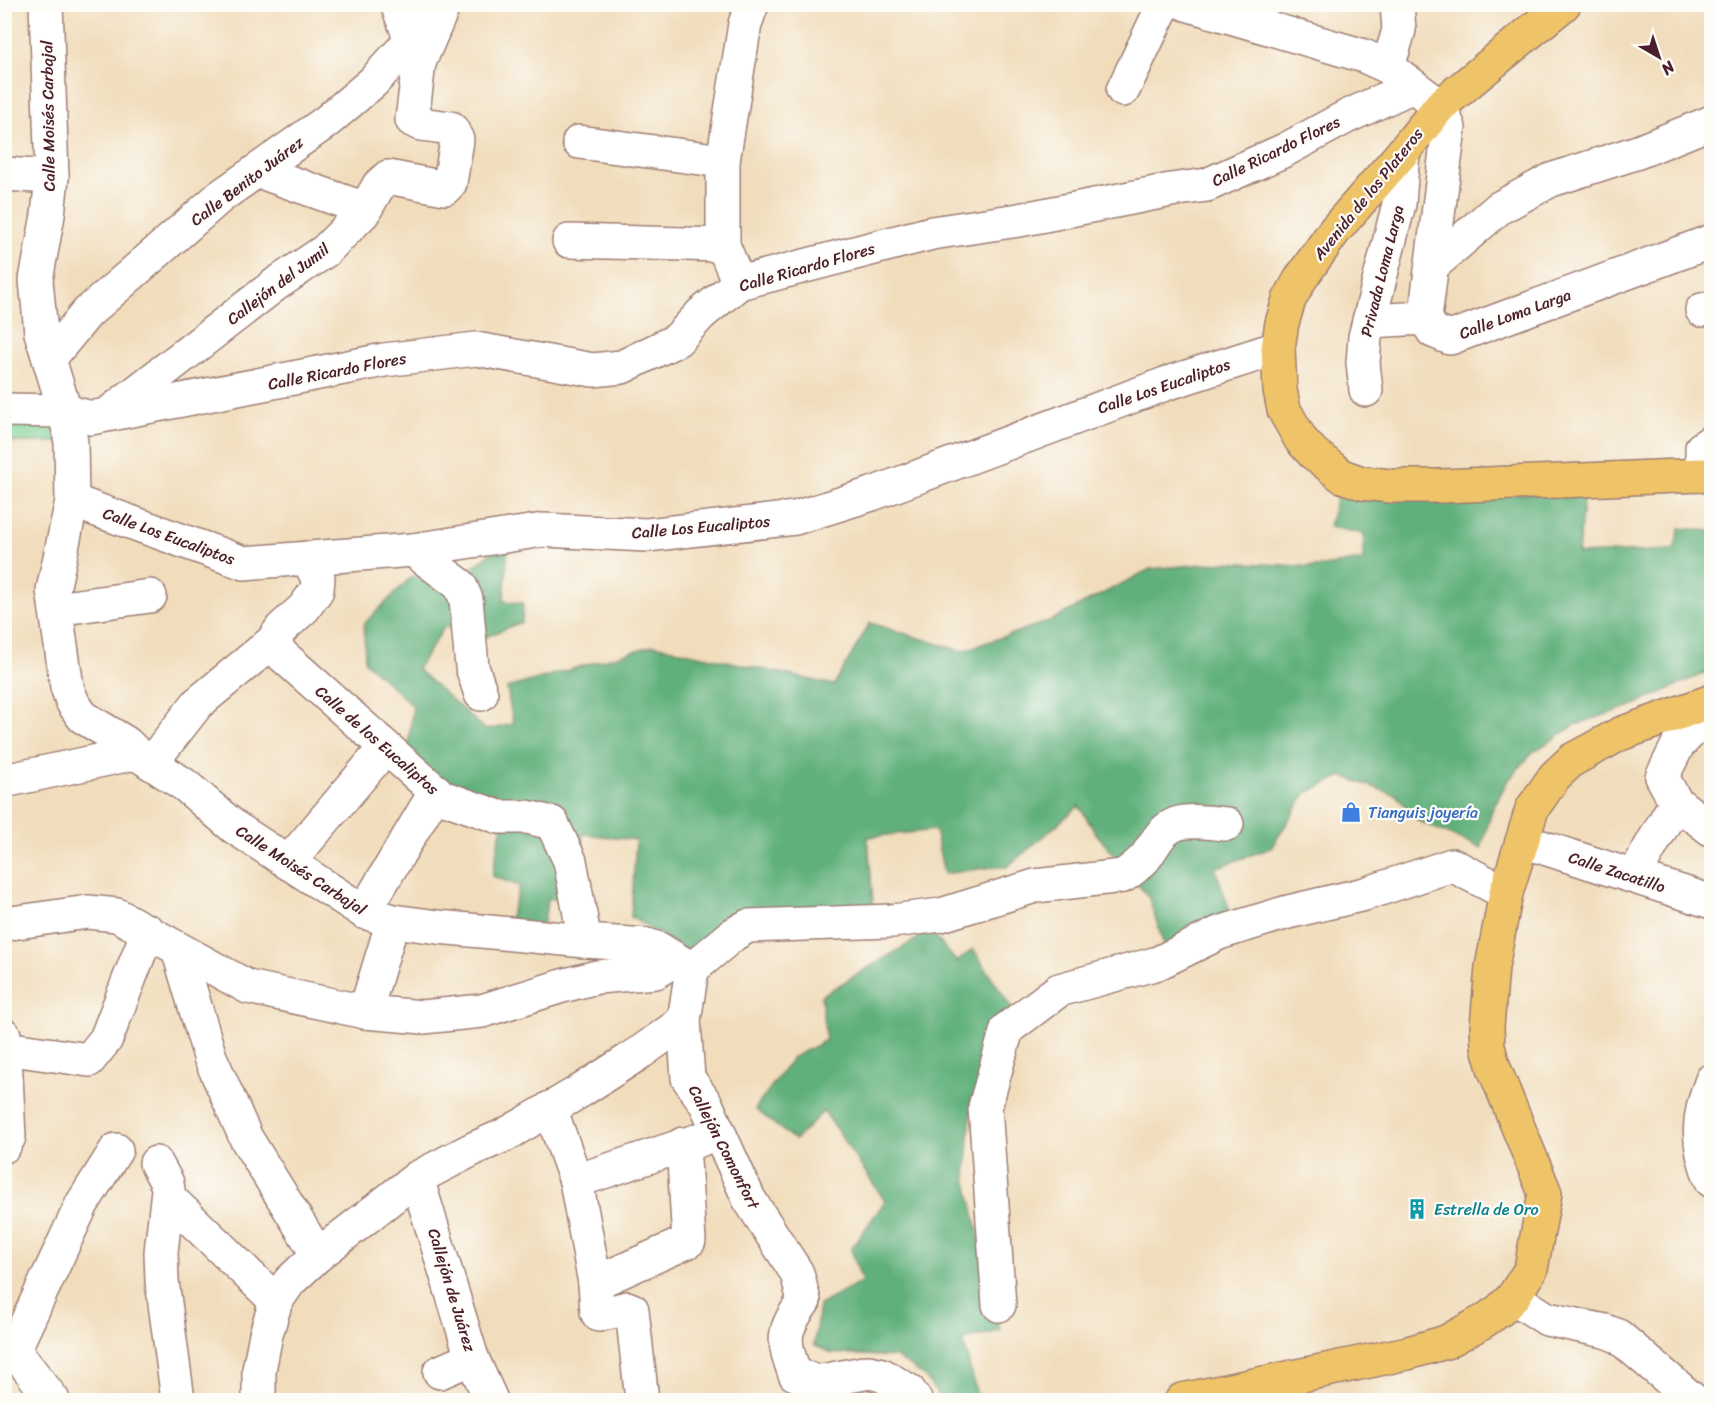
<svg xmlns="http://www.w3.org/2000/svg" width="1716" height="1405" viewBox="0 0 1716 1405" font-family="Sriracha,sans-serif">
	<rect width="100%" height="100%" fill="#fdfcf7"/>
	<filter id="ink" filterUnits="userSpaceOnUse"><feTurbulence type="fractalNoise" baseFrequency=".0167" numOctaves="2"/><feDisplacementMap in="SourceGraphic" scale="12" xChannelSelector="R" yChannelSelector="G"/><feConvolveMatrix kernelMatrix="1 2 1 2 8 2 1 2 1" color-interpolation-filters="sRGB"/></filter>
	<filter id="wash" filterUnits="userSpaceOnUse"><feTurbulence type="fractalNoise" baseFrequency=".008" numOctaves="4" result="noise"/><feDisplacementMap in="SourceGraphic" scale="24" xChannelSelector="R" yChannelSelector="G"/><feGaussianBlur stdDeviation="1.35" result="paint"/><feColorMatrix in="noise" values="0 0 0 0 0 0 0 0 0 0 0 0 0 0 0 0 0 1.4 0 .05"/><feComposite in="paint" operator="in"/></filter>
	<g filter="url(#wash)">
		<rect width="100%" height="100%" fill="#f1ddbc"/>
		<!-- green -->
		<path fill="#76cd92" stroke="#60765e" stroke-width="1.5" d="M 5,413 L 65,413 L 68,442 L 5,442 Z"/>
		<!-- forest -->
		<g fill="#60b07c" stroke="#556854" stroke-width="1.5">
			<path d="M 1584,493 L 1578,554 L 1674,550 L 1680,528 L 1711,531 L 1711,670 L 1634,705 L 1575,725 L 1533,752 L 1507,782 L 1492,810 L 1481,848 L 1418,821 L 1396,795 L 1342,776 L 1306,793 L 1271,848 L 1215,868 L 1234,923 L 1165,948 L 1149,898 L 1095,832 L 1079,806 L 1007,867 L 992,867 L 944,874 L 935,830 L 868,837 L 874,919 L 738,920 L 701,959 L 631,917 L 636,840 L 583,834 L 576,903 L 548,898 L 543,926 L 509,920 L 520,886 L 492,876 L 502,825 L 406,764 L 413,706 L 365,662 L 364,624 L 412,576 L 448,587 L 491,553 L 508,546 L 504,601 L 523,603 L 522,622 L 476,641 L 445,626 L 417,669 L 486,730 L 513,724 L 507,688 L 654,645 L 834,685 L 870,623 L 962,651 L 1052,620 L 1150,569 L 1226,562 L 1317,567 L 1363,560 L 1364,534 L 1329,527 L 1337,496 Z"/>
			<path d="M 930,931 L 957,962 L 973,949 L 1012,1008 L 972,1101 L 966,1177 L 1000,1331 L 963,1340 L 978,1400 L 942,1400 L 924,1376 L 896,1357 L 831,1353 L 814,1345 L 819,1305 L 862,1282 L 851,1249 L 885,1201 L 824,1111 L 795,1140 L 755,1109 L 792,1058 L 826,1040 L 821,996 Z"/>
		</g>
	</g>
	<g filter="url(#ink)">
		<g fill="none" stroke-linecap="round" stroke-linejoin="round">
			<!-- minor casing -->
			<g stroke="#9e7e74" stroke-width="36">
				<g id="minor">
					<path d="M 46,4 L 52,177 L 48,215 L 36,280 L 41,333 L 65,411 L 71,442 L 72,501 L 53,590 L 67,687 L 73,703 L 83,717 L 126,743 L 136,753 L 186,786 L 234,827 L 364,912 L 393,921 L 438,927 L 585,941 L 647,945 L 659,949 L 692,969"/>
					<path d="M 397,4 L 411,40"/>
					<path d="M 1186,4 L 1364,56 L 1388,67 L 1440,106 L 1449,128 L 1425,318 L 1433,331 L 1450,338 L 1712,241"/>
					<path d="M 1388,67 L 1399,30 L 1397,4"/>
					<path d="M 1123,90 L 1164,4"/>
					<path d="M 579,142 L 723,161"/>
					<path d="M 258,171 L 365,209"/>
					<path d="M 4,174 L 52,177"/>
					<path d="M 569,241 L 723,245"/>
					<path d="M 1432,266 L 1499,208 L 1551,180 L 1638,152 L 1712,122"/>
					<path d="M 739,283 L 723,245 L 723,161 L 745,24 L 752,4"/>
					<path d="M 1702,310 L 1712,308"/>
					<path d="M 1369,321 L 1425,318"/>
					<path d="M 49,359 L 87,313 L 221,196 L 326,122 L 373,82 L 428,22"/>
					<path d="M 1366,390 L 1363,363 L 1365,337 L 1399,204 L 1403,152"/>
					<path d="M 4,410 L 65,411 L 91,418 L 384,360 L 476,349 L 593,370 L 622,367 L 677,340 L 701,314 L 739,283 L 932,233 L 1019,220 L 1171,190 L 1207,185 L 1285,150 L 1346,117 L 1413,86"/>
					<path d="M 108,414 L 276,284 L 325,251 L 363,213 L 379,185 L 388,177 L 445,188 L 450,183 L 457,140 L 451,128 L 420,124 L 412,120 L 419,63 L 443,7"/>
					<path d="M 1702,475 L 1702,448 L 1712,441"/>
					<path d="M 72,501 L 244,563 L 413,550 L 543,530 L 647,535 L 795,518 L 872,494 L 1165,384 L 1278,348"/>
					<path d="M 413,550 L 460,585 L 466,599 L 472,667 L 481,694"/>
					<path d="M 56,609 L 150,596"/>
					<path d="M 272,642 L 282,655 L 442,797 L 499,817 L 527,817 L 552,823 L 570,861 L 585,941"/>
					<path d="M 1712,710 L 1678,745 L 1662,777 L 1676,802 L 1712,830"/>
					<path d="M 151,763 L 198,703 L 272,642 L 282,628 L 304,608 L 317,590 L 318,578 L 307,558"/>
					<path d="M 4,781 L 136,753"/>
					<path d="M 1523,841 L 1712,902"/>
					<path d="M 288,863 L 385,748"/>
					<path d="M 1634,876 L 1676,802"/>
					<path d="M 364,912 L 436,791"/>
					<path d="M 4,924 L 88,912 L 117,915 L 248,987 L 365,1012 L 423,1017 L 482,1011 L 562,986 L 597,977 L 656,972 L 675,959"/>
					<path d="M 178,949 L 210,1057 L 246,1138 L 318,1255"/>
					<path d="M 692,969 L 734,934 L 748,926 L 892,921 L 941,915 L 1035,886 L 1123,876 C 1131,871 1138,865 1145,858 C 1154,846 1160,830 1176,824 C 1191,819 1211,823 1227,824"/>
					<path d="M 692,969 L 684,1021 L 688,1078 L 706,1104 L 749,1199 L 797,1273 L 804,1301 C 782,1331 782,1340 795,1374 L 817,1382 L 869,1372 L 882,1375 L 909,1391 L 915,1400"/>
					<path d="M 365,1012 L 393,921"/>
					<path d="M 4,1035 L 9,1137 L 4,1146"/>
					<path d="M 5,1048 L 89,1060 L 106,1039 L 148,931"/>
					<path d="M 1712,1080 C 1697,1117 1696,1144 1712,1181"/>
					<path d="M 550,1108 L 576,1181 L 595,1283 L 597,1312 L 599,1315 L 627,1308 L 632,1310 L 642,1400"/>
					<path d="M 156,1163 L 167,1183 L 168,1190 L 161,1252 L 162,1281 L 178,1400"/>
					<path d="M 417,1178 L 472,1358 L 491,1400"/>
					<path d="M 576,1181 L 702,1139"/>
					<path d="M 168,1197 L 276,1301"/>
					<path d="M 595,1283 L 689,1241 L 683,1144"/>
					<path d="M 1513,1297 L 1547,1319 L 1605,1331 L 1618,1336 L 1693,1400"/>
					<path d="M 999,1305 L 985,1107 L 1007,1029 L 1059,990 L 1158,963 L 1219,933 L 1288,912 L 1365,894 L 1452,865 L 1506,893"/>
					<path d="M 4,1343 L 14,1350 L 53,1400"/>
					<path d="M 14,1350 L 82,1204 L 116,1150"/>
					<path d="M 440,1372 L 472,1358"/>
					<path d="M 259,1400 L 259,1370 L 266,1334 L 276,1301 L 290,1281 L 318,1255 L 417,1178 L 473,1149 L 507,1134 L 582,1090 L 641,1052 L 684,1021"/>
				</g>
			</g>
			<!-- major casing -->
			<g stroke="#9e7e74" stroke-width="36">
				<g id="major">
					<path d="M 1564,4 L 1440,106 L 1403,152 L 1335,230 L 1301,278 L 1289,300 L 1282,323 L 1278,348 L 1280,390 L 1284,410 L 1301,440 L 1313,453 L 1342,476 L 1362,483 L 1391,486 L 1441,486 L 1702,475 L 1712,477"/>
					<path d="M 1182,1400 L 1408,1353 L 1446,1342 L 1484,1321 L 1500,1310 L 1513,1297 L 1531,1269 L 1545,1193 L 1494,1068 L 1488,1047 L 1487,1027 L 1492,967 L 1506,893 L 1532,809 L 1555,776 L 1572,760 L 1620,734 L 1712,701"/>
				</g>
			</g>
			<!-- minor -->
			<use href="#minor" stroke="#fff" stroke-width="33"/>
			<!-- major -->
			<use href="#major" stroke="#efc469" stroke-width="33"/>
		</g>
	</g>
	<!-- icons -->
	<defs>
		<g id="shop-bare" transform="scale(1.62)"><path d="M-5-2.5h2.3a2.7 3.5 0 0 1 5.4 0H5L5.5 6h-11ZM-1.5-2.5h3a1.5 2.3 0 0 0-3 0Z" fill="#3f7fe0" stroke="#fdfcf7" stroke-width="2.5" paint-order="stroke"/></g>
		<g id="building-bare" transform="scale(1.62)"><path d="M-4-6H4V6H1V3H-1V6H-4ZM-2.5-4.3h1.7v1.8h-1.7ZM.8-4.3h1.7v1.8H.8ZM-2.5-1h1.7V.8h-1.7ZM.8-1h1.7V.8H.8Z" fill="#0f9aa8" stroke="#fdfcf7" stroke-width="2.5" paint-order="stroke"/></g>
	</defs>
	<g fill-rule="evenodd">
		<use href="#shop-bare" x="1351" y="812"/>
		<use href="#building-bare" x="1417" y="1209"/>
	</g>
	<g text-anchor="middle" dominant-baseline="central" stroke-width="4.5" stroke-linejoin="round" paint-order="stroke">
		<!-- street labels -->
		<g font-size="16" fill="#4a1f2b" stroke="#fdfcf7">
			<text transform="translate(48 116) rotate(-91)">Calle Moisés Carbajal</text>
			<text transform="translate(1276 151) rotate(-26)">Calle Ricardo Flores</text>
			<text transform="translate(247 181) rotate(-37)">Calle Benito Juárez</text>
			<text transform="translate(1368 194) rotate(-51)">Avenida de los Plateros</text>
			<text transform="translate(807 267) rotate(-16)">Calle Ricardo Flores</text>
			<text transform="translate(1382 271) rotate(-76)">Privada Loma Larga</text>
			<text transform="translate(278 284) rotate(-37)">Callejón del Jumil</text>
			<text transform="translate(1515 314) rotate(-20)">Calle Loma Larga</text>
			<text transform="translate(337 371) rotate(-11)">Calle Ricardo Flores</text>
			<text transform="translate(1164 386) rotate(-19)">Calle Los Eucaliptos</text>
			<text transform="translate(701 527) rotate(-5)">Calle Los Eucaliptos</text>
			<text transform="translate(169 536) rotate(20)">Calle Los Eucaliptos</text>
			<text transform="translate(377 740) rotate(41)">Calle de los Eucaliptos</text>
			<text transform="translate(301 870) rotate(33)">Calle Moisés Carbajal</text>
			<text transform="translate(1617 872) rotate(18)">Calle Zacatillo</text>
			<text transform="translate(724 1147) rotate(63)">Callejón Comonfort</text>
			<text transform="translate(452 1290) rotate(73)">Callejón de Juárez</text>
		</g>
		<!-- shop labels -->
		<g font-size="16" fill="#366cbe" stroke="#fdfcf7" text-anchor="start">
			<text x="1368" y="812">Tianguis joyería</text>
		</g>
		<!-- culture labels -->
		<g font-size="16" fill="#0d838f" stroke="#fdfcf7" text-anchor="start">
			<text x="1434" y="1209">Estrella de Oro</text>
		</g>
	</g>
	<!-- margin -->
	<rect width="1716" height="1405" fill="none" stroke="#fdfcf7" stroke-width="24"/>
	<!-- north arrow -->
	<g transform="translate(1659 57) rotate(141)" stroke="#fdfcf7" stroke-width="4.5" paint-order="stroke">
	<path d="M0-4.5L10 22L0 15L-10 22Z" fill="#4a1f2b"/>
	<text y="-9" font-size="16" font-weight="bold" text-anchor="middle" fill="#4a1f2b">N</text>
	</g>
</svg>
